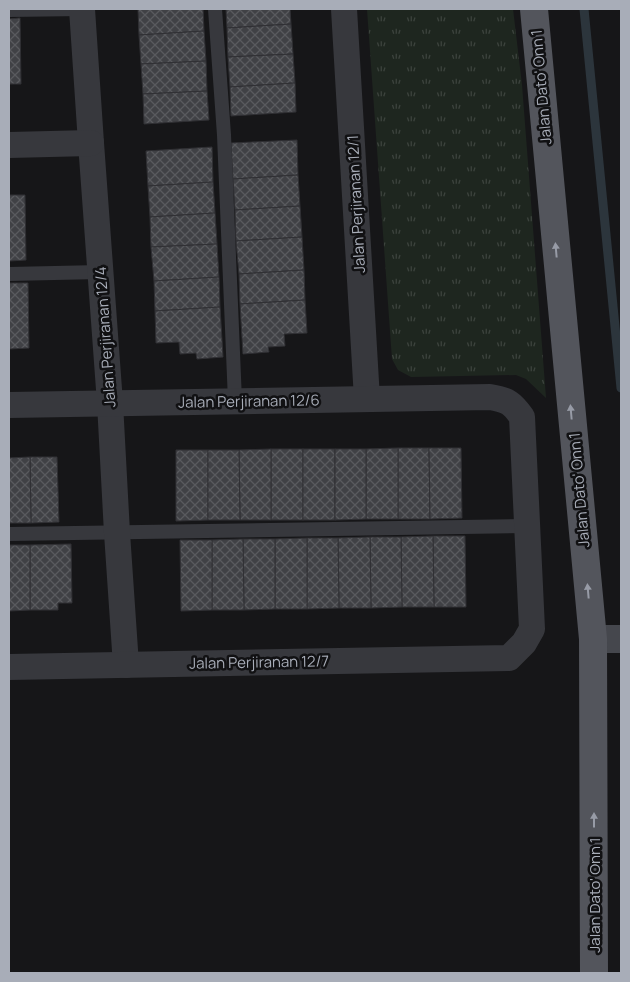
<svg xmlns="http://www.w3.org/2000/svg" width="630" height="982" viewBox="0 0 630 982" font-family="Manrope,sans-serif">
	<defs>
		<pattern id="grass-tufts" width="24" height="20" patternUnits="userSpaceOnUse" patternTransform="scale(1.25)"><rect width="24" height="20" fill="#1e261f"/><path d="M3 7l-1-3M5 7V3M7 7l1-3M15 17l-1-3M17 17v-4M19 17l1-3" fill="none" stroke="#3c433d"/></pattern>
		<pattern id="building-cross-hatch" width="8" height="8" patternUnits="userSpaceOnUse" patternTransform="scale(1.25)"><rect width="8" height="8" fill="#404145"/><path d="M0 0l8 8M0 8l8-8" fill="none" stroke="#595a5e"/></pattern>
	</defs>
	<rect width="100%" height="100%" fill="#161618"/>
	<!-- grass -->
	<path fill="url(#grass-tufts)" d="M 367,9 L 513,9 L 522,85 L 546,398 L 526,379 L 516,375 L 411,377 L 398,370 L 392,359 Z"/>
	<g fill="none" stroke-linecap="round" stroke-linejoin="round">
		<!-- stream -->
		<path stroke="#2c353c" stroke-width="9" d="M 584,9 L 621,388"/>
	</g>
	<!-- building -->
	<g fill="url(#building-cross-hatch)" stroke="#303034">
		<path d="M 138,9 L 203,9 L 204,31 L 139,35 Z"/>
		<path d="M 226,9 L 290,9 L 291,24 L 227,28 Z"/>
		<path d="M 20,18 L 21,84 L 9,84 L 9,19 Z"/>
		<path d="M 291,24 L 293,54 L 228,57 L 227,28 Z"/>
		<path d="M 204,31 L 206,61 L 141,64 L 139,35 Z"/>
		<path d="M 293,54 L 295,83 L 230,87 L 228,57 Z"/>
		<path d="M 206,61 L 207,91 L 143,94 L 141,64 Z"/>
		<path d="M 295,83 L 296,112 L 231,116 L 230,87 Z"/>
		<path d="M 207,91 L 209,120 L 144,124 L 143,94 Z"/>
		<path d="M 297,140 L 298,175 L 233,179 L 231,143 Z"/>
		<path d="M 212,147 L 213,182 L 148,186 L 146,151 Z"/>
		<path d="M 298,175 L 300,206 L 235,210 L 233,179 Z"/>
		<path d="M 213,182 L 215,213 L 150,217 L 148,186 Z"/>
		<path d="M 9,195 L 25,195 L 26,260 L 9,261 Z"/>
		<path d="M 300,206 L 302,237 L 236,241 L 235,210 Z"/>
		<path d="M 215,213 L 217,244 L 151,247 L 150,217 Z"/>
		<path d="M 302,237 L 304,270 L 239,274 L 236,241 Z"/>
		<path d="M 217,244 L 219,277 L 154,281 L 151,247 Z"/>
		<path d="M 304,270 L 305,300 L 240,304 L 239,274 Z"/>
		<path d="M 219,277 L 220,307 L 155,311 L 154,281 Z"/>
		<path d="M 9,283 L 28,283 L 29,348 L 9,349 Z"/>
		<path d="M 305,300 L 307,333 L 284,334 L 285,346 L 268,347 L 269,352 L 243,354 L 240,304 Z"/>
		<path d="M 220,307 L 223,357 L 197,359 L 196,353 L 180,354 L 179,342 L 156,343 L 155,311 Z"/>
		<path d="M 398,448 L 429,448 L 430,519 L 398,519 Z"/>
		<path d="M 398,448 L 398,519 L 366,519 L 366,449 Z"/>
		<path d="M 429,448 L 461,448 L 462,518 L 430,519 Z"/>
		<rect x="271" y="449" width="32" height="71"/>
		<path d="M 271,449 L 271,520 L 240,520 L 239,450 Z"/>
		<rect x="303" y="449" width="32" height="71"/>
		<path d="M 335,449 L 366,449 L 366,519 L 335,520 Z"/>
		<path d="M 176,450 L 208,450 L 208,520 L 176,521 Z"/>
		<path d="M 208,450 L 239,450 L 240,520 L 208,520 Z"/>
		<path d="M 30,457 L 57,457 L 59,522 L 31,523 Z"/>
		<path d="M 30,457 L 31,523 L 9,523 L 9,458 Z"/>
		<path d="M 433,536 L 465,536 L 466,607 L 434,607 Z"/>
		<path d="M 433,536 L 434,607 L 402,607 L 401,537 Z"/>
		<path d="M 370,537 L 401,537 L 402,607 L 371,608 Z"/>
		<path d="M 370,537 L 371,608 L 339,608 L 338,538 Z"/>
		<path d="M 307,538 L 338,538 L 339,608 L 307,609 Z"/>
		<path d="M 307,538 L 307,609 L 275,609 L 275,539 Z"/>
		<path d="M 243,539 L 275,539 L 275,609 L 244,610 Z"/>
		<path d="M 243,539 L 244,610 L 212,610 L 212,540 Z"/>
		<path d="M 180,540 L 212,540 L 212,610 L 181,611 Z"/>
		<path d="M 71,544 L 72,603 L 58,603 L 58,610 L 30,610 L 30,545 Z"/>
		<path d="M 9,545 L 30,545 L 30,610 L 9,611 Z"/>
	</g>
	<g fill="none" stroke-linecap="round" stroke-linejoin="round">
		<!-- lane -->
		<g stroke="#37383d" stroke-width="14">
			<path d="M 215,9 L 224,135 L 235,401"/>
			<path d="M 9,10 L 82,9"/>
			<path d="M 9,274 L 100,272"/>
			<path d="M 9,534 L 527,526"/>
		</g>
		<!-- street -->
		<g stroke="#37383d" stroke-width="26">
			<path d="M 82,9 L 91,143 L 110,403 L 117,533 L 126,665"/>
			<path d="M 344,9 L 367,399"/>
			<path d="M 9,145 L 91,143"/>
			<path d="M 9,405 L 490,397 C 508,400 512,403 522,417 L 532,629 L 524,643 L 509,658 L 9,667"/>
		</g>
		<!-- secondary -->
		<path stroke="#45474d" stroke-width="28" d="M 593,639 L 621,639"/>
		<!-- primary -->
		<path stroke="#53555c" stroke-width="28" d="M 534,9 L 593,639 L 594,973"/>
	</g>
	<!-- one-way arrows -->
	<defs><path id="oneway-solid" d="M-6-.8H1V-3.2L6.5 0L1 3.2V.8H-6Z" transform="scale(1.25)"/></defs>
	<g fill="#979ba6">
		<use href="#oneway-solid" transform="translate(556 250) rotate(-95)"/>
		<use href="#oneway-solid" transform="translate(571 412) rotate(-95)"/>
		<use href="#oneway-solid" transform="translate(588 591) rotate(-95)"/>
		<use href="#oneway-solid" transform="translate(594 820) rotate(-90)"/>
	</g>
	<g text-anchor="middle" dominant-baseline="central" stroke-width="5" stroke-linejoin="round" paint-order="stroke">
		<!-- street labels -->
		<g font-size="15" fill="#a8adb8" stroke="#111113">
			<text transform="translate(541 87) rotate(-95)">Jalan Dato' Onn 1</text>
			<text transform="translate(356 204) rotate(-93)">Jalan Perjiranan 12/1</text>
			<text transform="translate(105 337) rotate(-94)">Jalan Perjiranan 12/4</text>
			<text transform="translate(249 401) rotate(-1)">Jalan Perjiranan 12/6</text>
			<text transform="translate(579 490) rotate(-95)">Jalan Dato' Onn 1</text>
			<text transform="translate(259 662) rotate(-1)">Jalan Perjiranan 12/7</text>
			<text transform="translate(594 895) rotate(-90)">Jalan Dato' Onn 1</text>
		</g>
	</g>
	<!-- border -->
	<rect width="630" height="982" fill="none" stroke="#a8adb8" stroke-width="20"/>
</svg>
